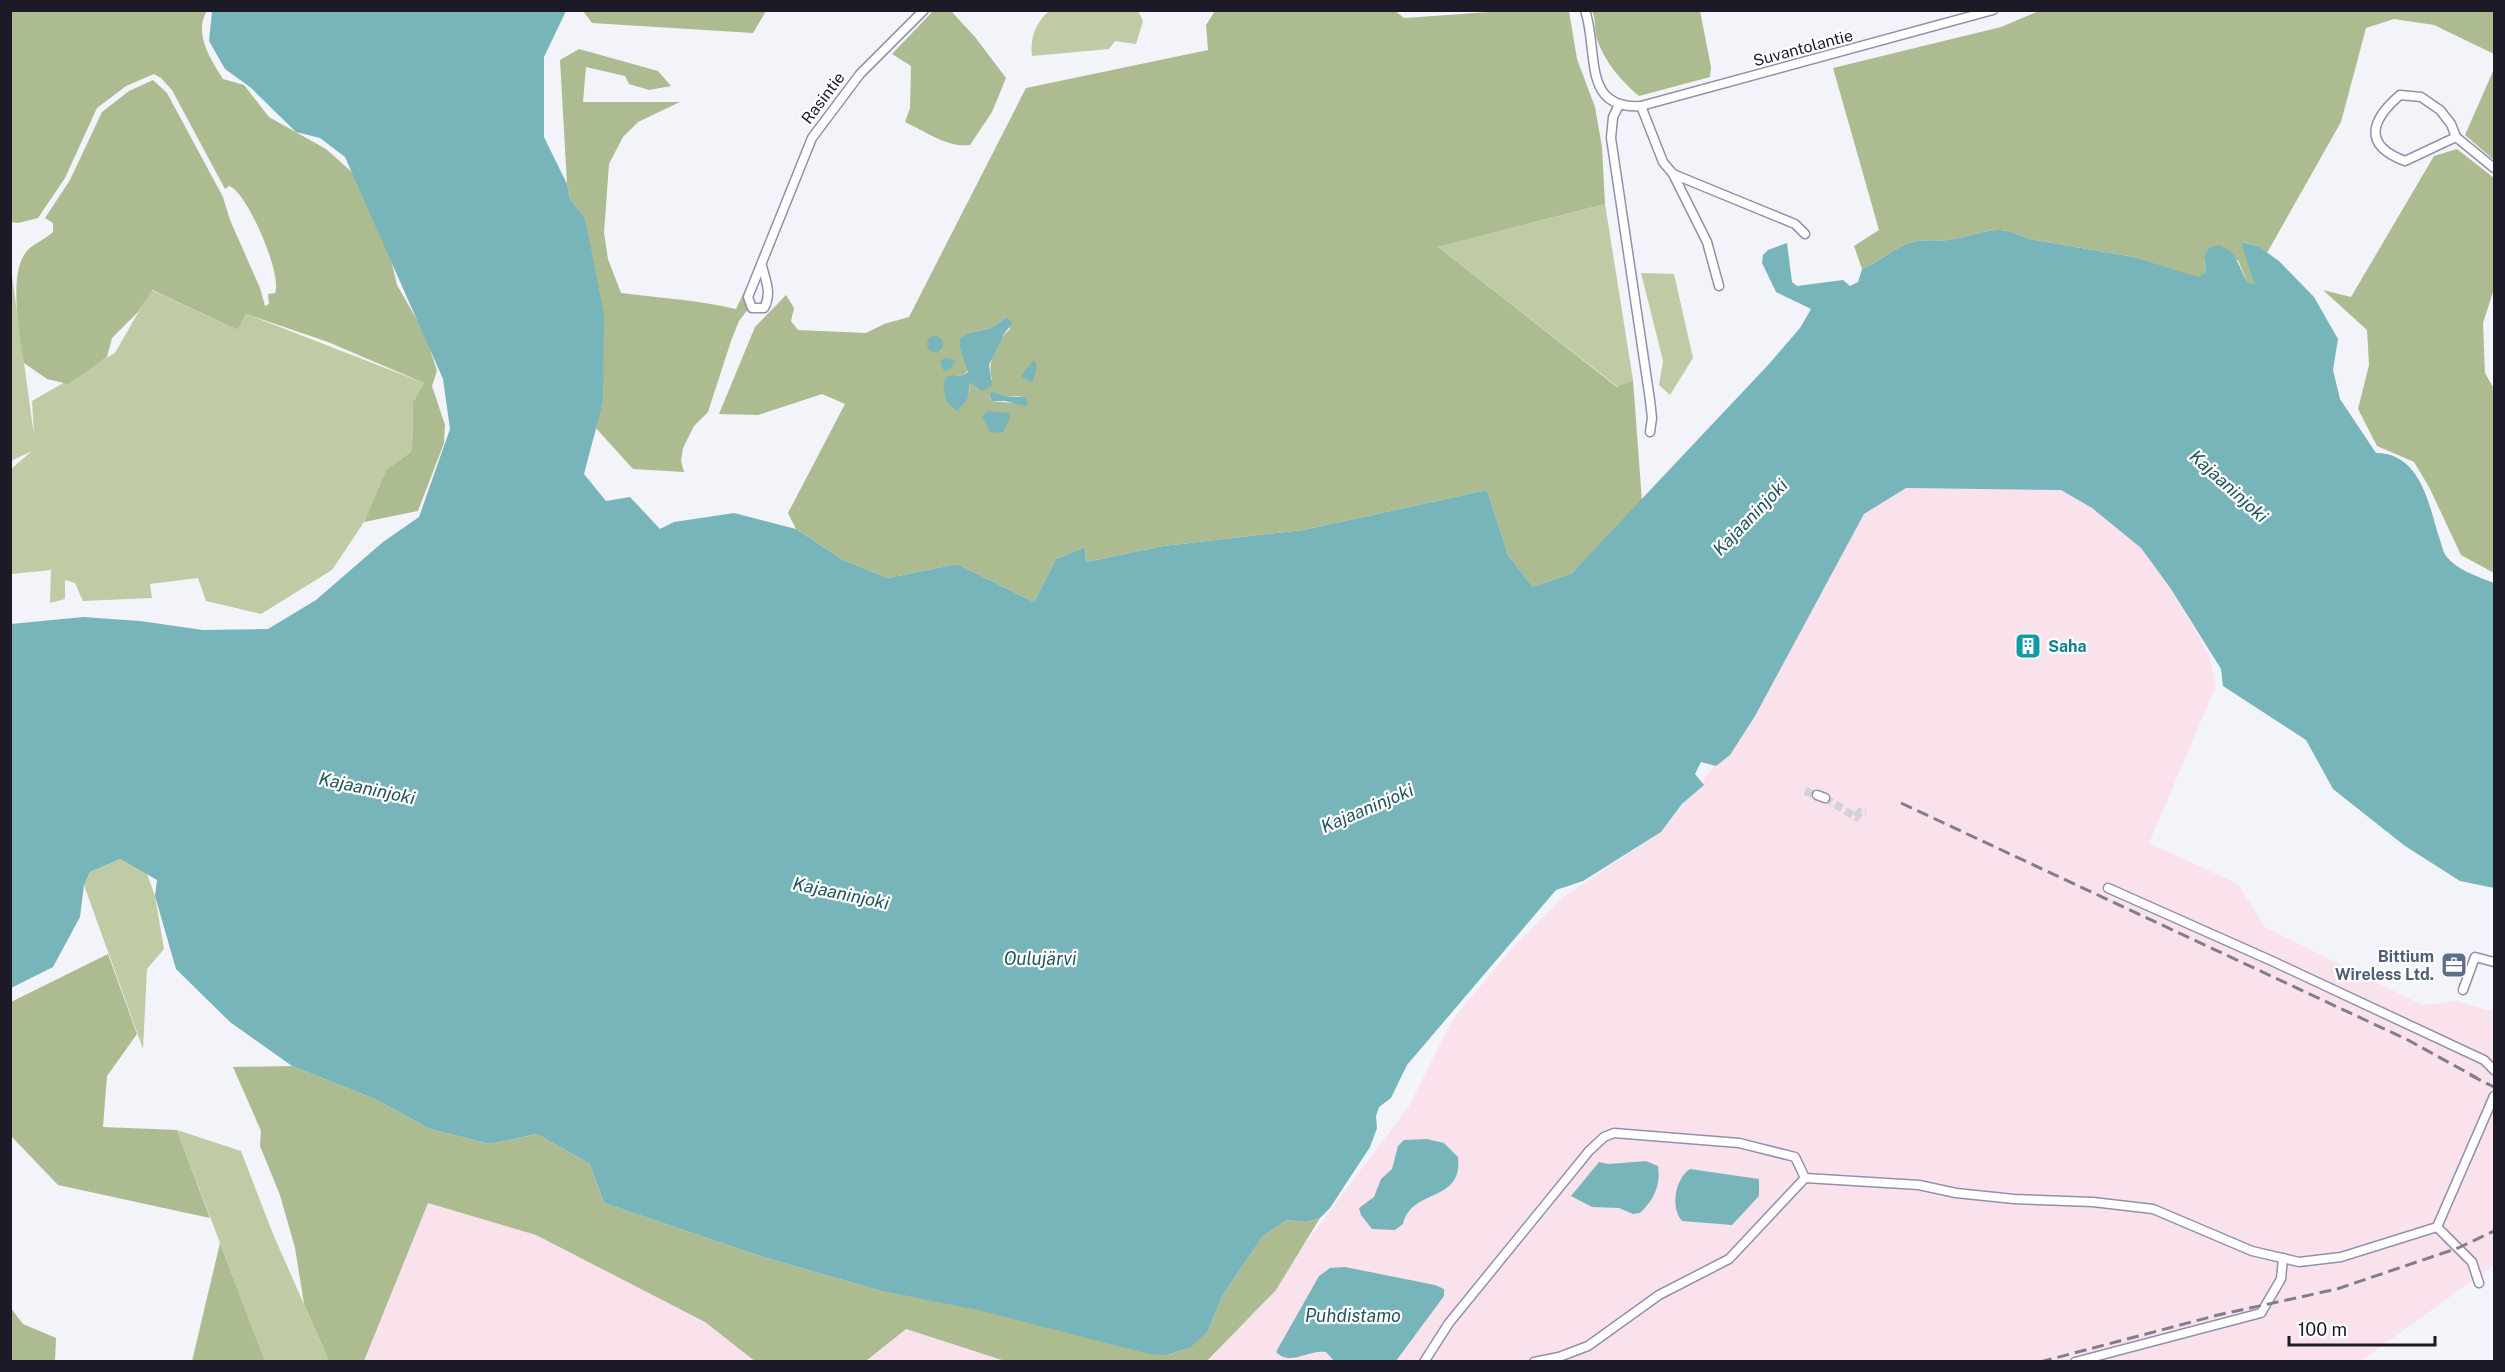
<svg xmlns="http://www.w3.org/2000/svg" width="2505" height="1372" viewBox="0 0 2505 1372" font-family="'Public Sans',sans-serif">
	<rect width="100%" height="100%" fill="#f3f3fa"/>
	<!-- industrial -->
	<g fill="#fae2ed">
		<path d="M 1906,488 L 2061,490 L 2092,508 L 2141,548 L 2171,589 L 2208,652 L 2216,686 L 2149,843 L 2238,884 L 2265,927 L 2422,1005 L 2457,1001 L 2494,1012 L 2494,1265 L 2361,1361 L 1208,1362 L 1265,1297 L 1409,1106 L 1452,1020 L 1514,946 L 1565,896 L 1661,832 L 1755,716 L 1864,514 Z"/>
		<path d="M 428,1202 L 536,1235 L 705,1322 L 756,1361 L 364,1362 Z"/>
		<path d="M 905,1329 L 1005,1361 L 866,1362 Z"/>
	</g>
	<!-- green -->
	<g fill="#becba5">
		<path d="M 1050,10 L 1138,11 L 1143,21 L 1136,44 L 1115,41 L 1109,49 L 1032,56 C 1030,38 1035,23 1050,10 Z"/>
		<path d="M 1605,204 L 1633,380 L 1618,387 L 1438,247 Z"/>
		<path d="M 10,261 L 34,436 L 32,401 L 115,353 L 151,290 L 238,330 L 246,314 L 424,383 L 413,402 L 412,451 L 386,470 L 364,522 L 332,570 L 261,614 L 206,601 L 198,578 L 150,584 L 152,598 L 83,601 L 75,583 L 65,580 L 65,599 L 50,603 L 51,570 L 11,574 L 11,469 L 32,451 L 11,461 Z"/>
		<path d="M 1641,273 L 1674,274 L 1693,358 L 1670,395 L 1659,385 L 1663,361 Z"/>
		<path d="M 120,859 L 147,874 L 155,896 L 164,949 L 147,969 L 143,1049 L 84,885 L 90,872 Z"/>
		<path d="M 177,1130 L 241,1151 L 273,1234 L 329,1361 L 265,1361 Z"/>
	</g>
	<!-- forest -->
	<g fill="#acbc90" fill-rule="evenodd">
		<path d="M 1394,10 L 1404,18 L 1519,10 L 1569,11 L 1577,59 L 1595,107 L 1602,147 L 1605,204 L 1438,247 L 1617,387 L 1633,380 L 1642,502 L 1572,573 L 1533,587 L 1508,555 L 1487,490 L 1303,530 L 1163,546 L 1086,562 L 1085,547 L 1056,559 L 1034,602 L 957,564 L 888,578 L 843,560 L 796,529 L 788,513 L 845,404 L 822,394 L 758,415 L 719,414 L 755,327 L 786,295 L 794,308 L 791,321 L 798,330 L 866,333 L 884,324 L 909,317 L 1026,88 L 1208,50 L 1206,25 L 1215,11 ZM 1007,317 L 1010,329 C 998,339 986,364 992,379 L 979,389 L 970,383 L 969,392 L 957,375 L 964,375 L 969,369 L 960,349 L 969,333 L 991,328 ZM 992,391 L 1004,396 L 1021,396 L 1014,403 L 992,401 L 989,396 Z"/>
		<path d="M 10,11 L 207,11 C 193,33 211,60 223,79 L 244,85 L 269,117 L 326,149 L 353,173 L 390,255 L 397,285 L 425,334 L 437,371 L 432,386 L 445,425 L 444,443 L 418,511 L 364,522 L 386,470 L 412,451 L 413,402 L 424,383 L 328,342 L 246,314 L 238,330 L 152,290 L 138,312 L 112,338 L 107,357 L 68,384 L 47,379 L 24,363 C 20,336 9,279 24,255 C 30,244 44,241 53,232 L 53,223 L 45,218 L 70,180 L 102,112 L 129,91 L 153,80 L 167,93 L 223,197 L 230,220 L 260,288 L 265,306 L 269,304 L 268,294 L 275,293 C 283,276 247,191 229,186 L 225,189 L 172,90 L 161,78 L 154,74 L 126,86 L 97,108 L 65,178 L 38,218 L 18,223 L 11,222 Z"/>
		<path d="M 583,11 L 766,11 L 753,33 L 592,23 Z"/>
		<path d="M 933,11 L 951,11 L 975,37 L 1006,78 L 992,112 L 970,145 C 947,148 925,131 905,122 L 910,108 L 911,66 L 892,54 Z"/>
		<path d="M 1592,11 L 1700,11 L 1711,67 L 1710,77 L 1639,96 C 1621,81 1604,61 1597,39 C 1594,30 1596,19 1592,11 Z"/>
		<path d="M 2039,11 L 2494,11 L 2494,54 L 2434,25 L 2394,19 L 2366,28 L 2341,122 L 2267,253 L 2258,246 L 2242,242 L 2254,284 L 2248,284 L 2238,260 L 2204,257 L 2206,272 L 2198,278 L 2134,257 L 2029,239 C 1995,222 1987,233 1953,239 C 1941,242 1928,239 1916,241 C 1896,246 1881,261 1862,269 L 1854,246 L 1879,230 L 1833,68 L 2001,27 Z"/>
		<path d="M 579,49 L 658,71 L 671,86 L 649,90 L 629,84 L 625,76 L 586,67 L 583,102 L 680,102 L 638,122 L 623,137 L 609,164 L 604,233 L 608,259 L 621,293 C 659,298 699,300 736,309 L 746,288 L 744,296 L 749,308 L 739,321 L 731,341 L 708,412 L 694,426 L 683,448 L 681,461 L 684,472 L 633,469 L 595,427 L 603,402 L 589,242 L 585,218 L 570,199 L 567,184 L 560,60 Z"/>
		<path d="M 2494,69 L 2494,160 L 2465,135 Z"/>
		<path d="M 2457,149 L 2494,178 L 2494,289 L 2483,323 L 2485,373 L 2494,389 L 2494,573 L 2461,555 L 2429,487 L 2414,462 L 2377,446 L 2358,409 L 2369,365 L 2367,330 L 2323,290 L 2351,297 L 2434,156 Z"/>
		<path d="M 108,954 L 137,1034 L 107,1076 L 103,1127 L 177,1130 L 210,1218 L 58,1185 L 11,1136 L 11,1002 Z"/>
		<path d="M 292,1066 L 377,1100 L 430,1129 L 490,1144 L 537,1134 L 590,1164 L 604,1203 L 763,1257 L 881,1291 L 978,1309 L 1169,1355 L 1190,1347 L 1208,1331 L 1223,1295 L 1263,1236 L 1287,1220 L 1306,1222 L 1320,1218 L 1276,1290 L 1207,1361 L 1005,1361 L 906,1329 L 866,1361 L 756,1362 L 705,1322 L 536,1235 L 428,1203 L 364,1361 L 329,1361 L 304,1304 L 295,1248 L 280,1195 L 260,1146 L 261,1131 L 233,1067 Z"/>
		<path d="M 220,1243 L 265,1361 L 192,1361 Z"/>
		<path d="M 10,1307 L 23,1324 L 56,1338 L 55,1361 L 11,1361 Z"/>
	</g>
	<!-- water -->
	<g fill="#78b5bb">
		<path d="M 212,11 L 566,11 L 544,57 L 544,137 L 567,184 L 570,199 L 585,218 L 604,315 L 603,402 L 584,474 L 606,501 L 630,497 L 660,529 L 674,522 L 734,513 L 796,529 L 843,560 L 888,578 L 957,564 L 1034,602 L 1056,559 L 1085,547 L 1086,562 L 1163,546 L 1303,530 L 1487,490 L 1508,555 L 1533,587 L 1572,573 L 1769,364 L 1800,328 L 1811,309 L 1776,292 L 1762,263 L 1763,255 L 1768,250 L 1787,243 L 1792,282 L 1797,286 L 1843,280 L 1850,286 L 1858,282 L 1862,269 C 1881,261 1896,246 1916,241 C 1928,239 1941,242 1953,239 C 1987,233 1995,222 2029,239 L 2134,257 L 2198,277 L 2206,272 L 2204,257 L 2209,248 L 2219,245 C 2238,252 2238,267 2248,283 L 2254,284 L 2241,242 L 2258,246 L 2279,261 L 2314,297 L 2338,339 L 2333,370 L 2340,399 L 2376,453 C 2419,453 2428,500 2438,534 C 2441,541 2442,550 2446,556 C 2458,571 2477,576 2494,583 L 2494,888 L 2460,881 L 2405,846 L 2333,789 L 2306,740 L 2223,686 L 2221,669 L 2171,589 L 2141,548 L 2092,508 L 2061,490 L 1906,488 L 1864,514 L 1755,716 L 1730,755 L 1716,766 L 1701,762 L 1695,774 L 1704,785 L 1682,804 L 1661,832 L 1583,881 L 1556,890 L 1407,1065 L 1391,1098 L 1379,1107 L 1376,1116 L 1377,1128 L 1370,1147 L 1330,1208 L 1320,1218 L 1306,1222 L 1287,1220 L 1263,1236 L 1223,1295 L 1208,1331 L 1191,1347 L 1168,1355 L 1149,1354 L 978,1310 L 881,1291 L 763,1257 L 604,1203 L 590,1164 L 537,1134 L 490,1144 L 430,1129 L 377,1100 L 292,1066 L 230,1022 L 176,969 L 155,896 L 157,880 L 120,859 L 90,872 L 84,885 L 80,917 L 53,967 L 11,988 L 11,624 L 83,617 L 140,621 L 203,630 L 268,629 L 316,600 L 383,542 L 419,517 L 450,429 L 443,379 L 345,157 L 320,138 L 296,132 L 250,87 L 225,69 L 209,41 Z"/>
		<path d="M 1007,317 L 1012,324 L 1004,334 L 989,365 L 992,385 L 982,391 L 970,383 L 967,400 L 957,411 L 946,401 L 943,383 L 948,376 L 964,375 L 968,372 L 960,349 L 960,338 L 969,333 L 991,328 Z"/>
		<circle cx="935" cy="344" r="8"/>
		<path d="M 944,358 L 956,360 L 950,369 L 944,371 L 940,362 Z"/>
		<path d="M 1034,360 L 1037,366 L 1032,383 L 1021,376 Z"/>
		<path d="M 992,391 L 1004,396 L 1026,397 L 1028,404 L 1025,406 L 1005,401 L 992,401 L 989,395 Z"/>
		<path d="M 989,411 L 1010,413 L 1010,418 L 1003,432 L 991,433 L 982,416 Z"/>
		<path d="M 1427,1139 L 1444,1143 L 1458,1157 C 1463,1204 1412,1187 1403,1224 L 1395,1230 L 1372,1229 L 1361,1215 L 1359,1208 L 1374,1197 L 1381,1179 L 1392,1169 L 1398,1146 L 1404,1140 Z"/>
		<path d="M 1646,1161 L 1658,1166 C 1661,1185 1654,1200 1640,1213 L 1633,1214 L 1619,1208 L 1592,1207 L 1571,1196 L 1599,1162 L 1609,1164 Z"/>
		<path d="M 1690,1169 L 1759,1179 L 1759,1196 L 1732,1225 L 1682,1221 C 1670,1207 1675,1179 1690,1169 Z"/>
		<path d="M 1345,1267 L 1435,1285 L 1444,1289 L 1444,1296 L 1396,1361 L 1334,1361 L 1326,1352 C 1308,1349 1291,1367 1276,1352 L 1319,1276 L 1330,1268 Z"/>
	</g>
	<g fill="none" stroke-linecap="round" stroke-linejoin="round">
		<!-- minor-tunnel -->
		<g stroke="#d3d2da" stroke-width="8" stroke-dasharray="8 4" stroke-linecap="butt">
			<path d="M 1805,791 L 1817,795"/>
			<path d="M 1825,798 L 1856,817 L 1860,812 L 1866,813"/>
		</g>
		<!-- minor casing -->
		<g stroke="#938fae" stroke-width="11">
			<g id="minor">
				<path d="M 1585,10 C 1599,51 1581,110 1641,106 L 1993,10"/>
				<path d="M 1619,105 L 1613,117 L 1611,138 L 1650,400 L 1652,418 L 1650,432"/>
				<path d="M 1641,106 L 1663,162 L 1673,174 L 1795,224 L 1805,234"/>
				<path d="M 2456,137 L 2405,161 C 2362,145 2371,120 2400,95 L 2421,97 L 2440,110 L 2451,124 L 2456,137 L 2494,168"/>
				<path d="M 1673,174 L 1707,242 L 1719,286"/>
				<path d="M 762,266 C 766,281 772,294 764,308 L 752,308 L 748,297 L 812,138 L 860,74 L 924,10"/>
				<path d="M 1817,795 L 1825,798"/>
				<path d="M 2108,888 L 2272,961 L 2484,1060 L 2494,1070"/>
				<path d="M 2463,990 L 2475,957 L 2494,962"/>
				<path d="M 1805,1178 L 1919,1185 L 1956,1193 L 2014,1199 L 2093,1202 L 2153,1209 L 2252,1251 L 2299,1262 L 2341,1257 L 2437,1227"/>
				<path d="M 2479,1283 L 2472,1262 L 2437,1227 L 2494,1096"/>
				<path d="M 1424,1362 L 1449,1323 L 1589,1151 L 1604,1137 L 1614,1133 L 1739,1143 L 1795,1157 L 1805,1178 L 1729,1259 L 1659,1295 L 1588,1346 L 1559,1357 L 1534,1362"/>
				<path d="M 2075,1362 L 2261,1313 L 2281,1279 L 2283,1258"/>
			</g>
		</g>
		<!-- minor -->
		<use href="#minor" stroke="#fff" stroke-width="8"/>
		<!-- rail -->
		<g stroke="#807e88" stroke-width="3" stroke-dasharray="12 6" stroke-linecap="butt">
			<path d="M 1901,803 L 2408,1040 L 2477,1078"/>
			<path d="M 2470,1075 L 2494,1087"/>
			<path d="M 2040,1362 L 2218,1315 L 2337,1289 L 2458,1248 L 2494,1231"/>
		</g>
	</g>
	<!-- icons -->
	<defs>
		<g id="building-square" transform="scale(1.35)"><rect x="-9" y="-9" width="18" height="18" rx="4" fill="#0f9aa8" stroke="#fff"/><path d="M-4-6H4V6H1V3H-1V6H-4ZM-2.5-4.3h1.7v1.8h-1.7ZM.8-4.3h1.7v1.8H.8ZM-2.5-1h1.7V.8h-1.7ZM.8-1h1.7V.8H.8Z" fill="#fff"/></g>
		<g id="office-square" transform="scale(1.35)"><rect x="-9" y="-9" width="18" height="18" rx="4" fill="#5c6f8a" stroke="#fff"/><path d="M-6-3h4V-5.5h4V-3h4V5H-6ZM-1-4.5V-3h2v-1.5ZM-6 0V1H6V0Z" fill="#fff"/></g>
	</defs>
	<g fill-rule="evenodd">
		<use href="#building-square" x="2028" y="646"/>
		<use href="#office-square" x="2454" y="965"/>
	</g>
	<g text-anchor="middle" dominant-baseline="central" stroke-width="4.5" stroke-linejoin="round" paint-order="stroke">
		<!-- street labels -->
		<g font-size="16" fill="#1c1a26" stroke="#fff">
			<text transform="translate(1803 48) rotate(-15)">Suvantolantie</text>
			<text transform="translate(823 98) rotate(-53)">Rasintie</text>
		</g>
		<!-- culture labels -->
		<g font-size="16" font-weight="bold" fill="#0d838f" stroke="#fff" text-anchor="start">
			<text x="2048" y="646">Saha</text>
		</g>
		<!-- service labels -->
		<g font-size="16" font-weight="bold" fill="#4e5e75" stroke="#fff" text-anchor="end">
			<text x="2434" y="956">Bittium<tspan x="2434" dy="18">Wireless Ltd.</tspan></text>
		</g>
		<!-- water labels -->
		<g font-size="18" font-style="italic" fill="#21565a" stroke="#fff">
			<text transform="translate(2229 486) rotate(42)">Kajaaninjoki</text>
			<text transform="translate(1750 517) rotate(-46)">Kajaaninjoki</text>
			<text transform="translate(367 788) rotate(12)">Kajaaninjoki</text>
			<text transform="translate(1367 808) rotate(-23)">Kajaaninjoki</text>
			<text transform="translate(841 893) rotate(12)">Kajaaninjoki</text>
			<text x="1040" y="958">Oulujärvi</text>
			<text x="1353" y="1315">Puhdistamo</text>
		</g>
	</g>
	<!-- border -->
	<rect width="2505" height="1372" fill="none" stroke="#1c1a26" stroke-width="24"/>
	<!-- scale -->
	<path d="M2289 1336v9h146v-9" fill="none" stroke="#1c1a26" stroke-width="3"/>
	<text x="2298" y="1336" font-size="18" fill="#1c1a26" stroke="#ffffff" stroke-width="4.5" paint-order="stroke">100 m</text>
</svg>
